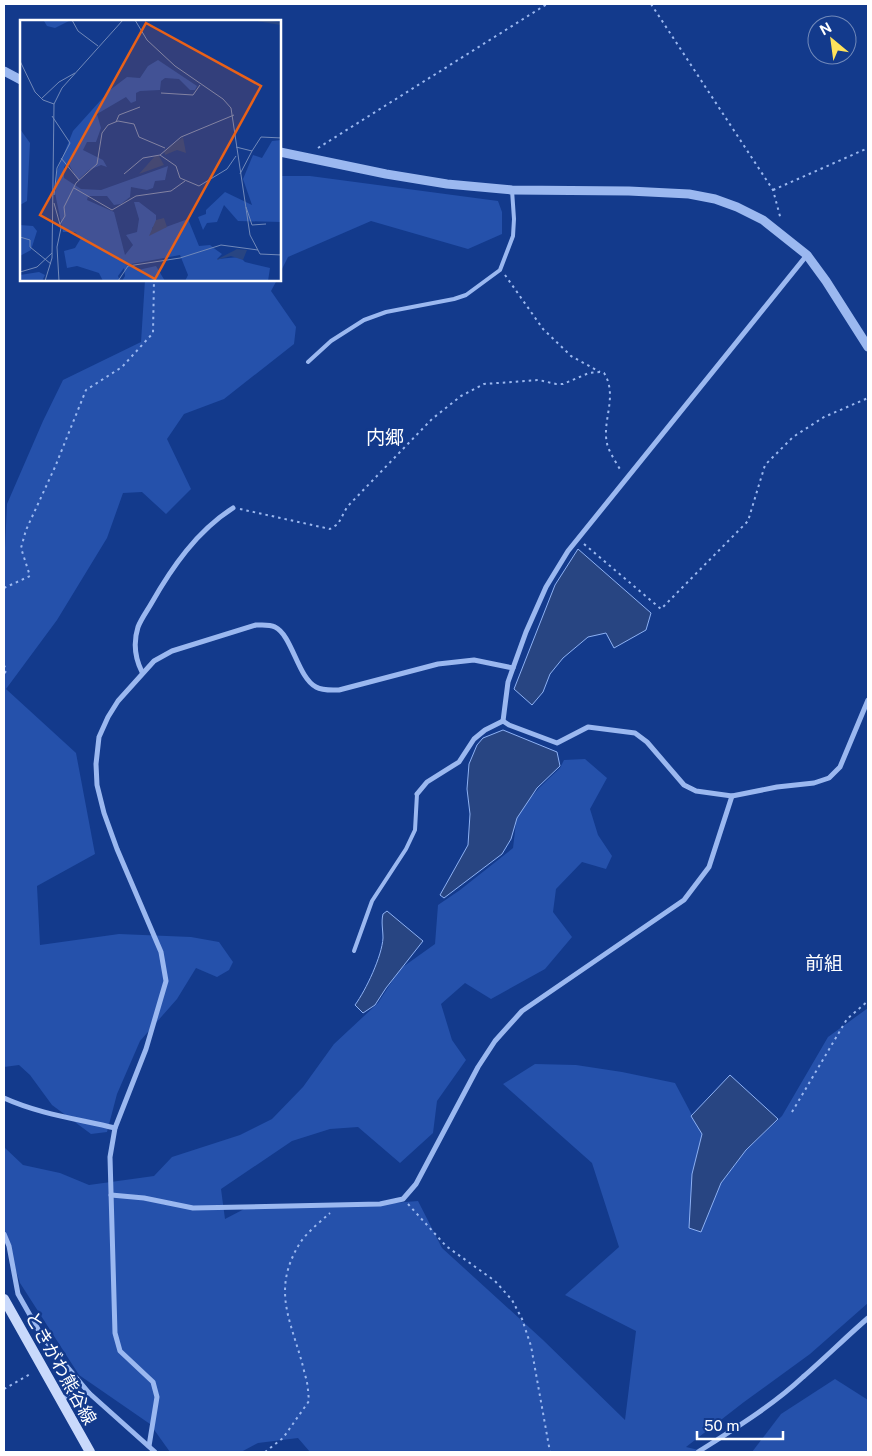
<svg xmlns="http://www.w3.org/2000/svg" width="872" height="1456" viewBox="0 0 872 1456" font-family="'Public Sans','Noto Sans JP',sans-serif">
	<rect width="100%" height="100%" fill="#133a8c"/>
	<!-- green -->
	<g fill="#2551ab">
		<path d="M 280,176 L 310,176 L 498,201 L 502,212 L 502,234 L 468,249 L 371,221 L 288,257 L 280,273 Z"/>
		<path d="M 145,280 L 277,280 L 271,291 L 296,327 L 294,344 L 224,399 L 184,414 L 167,439 L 191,489 L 166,514 L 142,492 L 123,493 L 107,538 L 57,620 L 6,689 L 76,753 L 95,854 L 37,886 L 40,945 L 119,934 L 191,937 L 219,942 L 233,962 L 229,970 L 217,977 L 196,968 L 177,999 L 140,1041 L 117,1094 L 107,1132 L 91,1134 L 52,1105 L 30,1075 L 19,1065 L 4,1067 L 4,569 L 7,504 L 43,421 L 63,380 L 141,342 Z"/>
		<path d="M 585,759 L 607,778 L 590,809 L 598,835 L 612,856 L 606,869 L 582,862 L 556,889 L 553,912 L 572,937 L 545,969 L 491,999 L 465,983 L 441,1004 L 452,1040 L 466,1060 L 437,1101 L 433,1133 L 400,1163 L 358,1127 L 330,1129 L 292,1141 L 221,1189 L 225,1219 L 248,1207 L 380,1204 L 418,1201 L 442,1248 L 543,1340 L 625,1420 L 636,1331 L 565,1295 L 619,1247 L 592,1163 L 503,1084 L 535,1064 L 576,1065 L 622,1072 L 675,1083 L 702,1134 L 692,1174 L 701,1231 L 721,1183 L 746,1150 L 782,1116 L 828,1037 L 868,1008 L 868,1303 L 810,1354 L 744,1402 L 686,1447 L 707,1452 L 310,1452 L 298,1438 L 258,1443 L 241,1452 L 170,1452 L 150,1424 L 79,1375 L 20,1283 L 4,1234 L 4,1147 L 23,1165 L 60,1173 L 89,1185 L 154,1176 L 172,1157 L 240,1135 L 272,1119 L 303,1087 L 334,1044 L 378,1003 L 400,969 L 435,944 L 438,905 L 460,890 L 513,848 L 517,814 L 539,788 L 560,768 L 564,760 Z"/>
		<path d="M 835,1379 L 868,1400 L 868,1452 L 752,1452 L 781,1414 Z"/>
	</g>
	<!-- water -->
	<g fill="#284582" stroke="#8db1f4">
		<path d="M 578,549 L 651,613 L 646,630 L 614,648 L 606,633 L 588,637 L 563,658 L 550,674 L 543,692 L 532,705 L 514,689 L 555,585 Z"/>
		<path d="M 503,730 L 557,752 L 560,766 L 537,788 L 517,818 L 511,839 L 502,854 L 444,898 L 440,895 L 468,845 L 470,814 L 467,789 L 469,764 L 477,745 L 483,738 Z"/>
		<path d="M 387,911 L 423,941 L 386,988 L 375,1005 L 363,1013 L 355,1005 C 366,990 382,956 383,938 C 383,930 381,922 383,914 Z"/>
		<path d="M 730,1075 L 778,1119 L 746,1150 L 721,1183 L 701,1232 L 689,1228 L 692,1174 L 702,1134 L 691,1116 Z"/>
	</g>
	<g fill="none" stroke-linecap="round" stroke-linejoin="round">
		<!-- path -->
		<g stroke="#9bb8f0" stroke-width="2" stroke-dasharray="2.5 4" stroke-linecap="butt">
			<path d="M 651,4 L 773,190 L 781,220"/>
			<path d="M 318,148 L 547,4"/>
			<path d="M 773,190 L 868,148"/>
			<path d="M 505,275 L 543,329 L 571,356 L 600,372"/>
			<path d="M 240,509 L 330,529 L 338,524 L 347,507 L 400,452 L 432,419 L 461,396 L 484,384 L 539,380 L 556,384 L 563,384 L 589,373 L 600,372 L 604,373 C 619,397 600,423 608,447 C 611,455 617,464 621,471"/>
			<path d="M 584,544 L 661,609 L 748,521 L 765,465 L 793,437 L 824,417 L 868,398"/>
			<path d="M 4,588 L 30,576 L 21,548 L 26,530 L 55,467 L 86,390 L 122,367 L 153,333 L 154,280"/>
			<path d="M 4,665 L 6,671 L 4,674"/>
			<path d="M 792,1112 L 847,1019 L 868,1001"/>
			<path d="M 408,1204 L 446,1246 L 495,1281 L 512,1300 L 522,1319 L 531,1346 L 550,1452"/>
			<path d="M 4,1389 L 32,1373"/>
			<path d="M 265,1452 L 283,1438 L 309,1401 C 308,1392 308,1383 305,1375 C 294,1325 269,1293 300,1243 C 307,1232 320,1222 330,1213"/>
		</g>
		<!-- service -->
		<g stroke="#9bb8f0" stroke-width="4">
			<path d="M 308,362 L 331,341 L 364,320 L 386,312 L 454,299 L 466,295 L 500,270 L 513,236 L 514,219 L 512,190"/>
			<path d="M 354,951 L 372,901 L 406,849 L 415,830 L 417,794"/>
		</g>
		<!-- minor -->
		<g stroke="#9bb8f0" stroke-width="5">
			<path d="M 142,672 C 135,658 133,643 138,627 C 141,619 147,611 151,604 C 172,567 197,531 233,508"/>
			<path d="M 503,721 L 508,682 L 526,632 L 546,587 L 568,551 L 807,255"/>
			<path d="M 503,721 L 509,725 L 557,743 L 588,727 L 635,733 L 647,742 L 684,785 L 696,791 L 732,796 L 777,787 L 814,783 L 829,778 L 840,767 L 868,700"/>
			<path d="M 417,794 L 427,782 L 459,762 L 474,739 L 485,730 L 503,721"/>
			<path d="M 4,1098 C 39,1114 78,1119 115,1128"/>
			<path d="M 111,1195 L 144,1198 L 193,1208 L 380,1204 L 403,1199 L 416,1184 L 478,1067 L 495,1041 L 522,1011 L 684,900 L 709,867 L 732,796"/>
			<path d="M 4,1234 L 9,1246 L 18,1294 L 43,1338 L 89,1393 L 155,1452"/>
			<path d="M 60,1398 L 89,1393"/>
			<path d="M 149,1446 L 157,1397 L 153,1382 L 120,1351 L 115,1333 L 110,1157 L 115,1128 L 146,1049 L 166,981 L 161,952 L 117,849 L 104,813 L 97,785 L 96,764 L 99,737 L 108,717 L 118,701 L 154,661 L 172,651 L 256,625 C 262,625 269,624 275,627 C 292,635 298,678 316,687 C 323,691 332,690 339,690 L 438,664 L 474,660 L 513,668"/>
			<path d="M 698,1452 C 734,1429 772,1406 803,1377 C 825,1358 846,1337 868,1318"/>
		</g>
		<!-- tertiary -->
		<g stroke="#9bb8f0" stroke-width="9">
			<path d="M 4,71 L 21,80"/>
			<path d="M 280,152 L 386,174 L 447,184 L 512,190 L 629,191 L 689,194 L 715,199 L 737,207 L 763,220 L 807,255 L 826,281 L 868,347"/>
		</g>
		<!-- secondary -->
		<path stroke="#c9d9fb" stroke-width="10" d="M 4,1299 L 90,1452"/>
	</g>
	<g text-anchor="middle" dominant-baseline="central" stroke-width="5" stroke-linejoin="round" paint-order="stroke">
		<!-- street labels -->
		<g font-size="18" fill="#fff" stroke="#133a8c">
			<text transform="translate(61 1368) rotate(61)">ときがわ熊谷線</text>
		</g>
		<!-- neighbourhood labels -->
		<g font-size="19" fill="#fff" stroke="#133a8c">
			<text x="385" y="437">内郷</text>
			<text x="824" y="963">前組</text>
		</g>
	</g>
	<!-- overview -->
	<g transform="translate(20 20)">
		<rect width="261" height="261" fill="#133a8c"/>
		<path d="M 51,0 L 35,8 L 27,6 L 24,1 ZM 138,40 L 177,66 L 175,70 L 170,70 L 159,59 L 145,58 L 141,61 L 140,70 L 120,71 L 116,73 L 116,81 L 111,83 L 106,77 L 77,94 L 81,108 L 76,122 L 67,122 L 63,130 L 83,140 L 87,147 L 81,145 L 69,150 L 58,160 L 48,143 L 44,147 L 44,158 L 61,169 L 81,170 L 148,146 L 145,160 L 135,161 L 133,168 L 127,170 L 111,167 L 110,177 L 101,184 L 94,185 L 87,176 L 68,176 L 67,180 L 94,192 L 105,235 L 113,225 L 106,215 L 117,212 L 119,199 L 114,182 L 119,182 L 136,195 L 136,204 L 132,208 L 135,211 L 168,199 L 179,226 L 190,225 L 195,229 L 202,234 L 197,239 L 220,237 L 225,242 L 250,248 L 248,261 L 165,261 L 168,255 L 160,235 L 111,244 L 118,250 L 136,246 L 145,261 L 102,261 L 105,256 L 104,248 L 98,256 L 100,261 L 83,261 L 79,253 L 57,246 L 47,248 L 44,231 L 55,228 L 61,218 L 55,212 L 43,212 L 35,173 L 37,151 L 53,111 L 90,70 L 107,57 L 120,58 L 128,46 ZM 0,109 L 10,123 L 7,181 L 0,185 ZM 261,120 L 261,202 L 218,201 L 204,185 L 197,202 L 187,203 L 183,210 L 178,197 L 186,194 L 186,190 L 205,172 L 232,185 L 223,159 L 233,135 L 242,138 L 252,121 ZM 0,205 L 13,206 L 17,211 L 11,230 L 0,236 ZM 19,252 L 25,255 L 22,261 L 0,261 L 0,255 Z" fill="#2551ab"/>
		<path d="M 163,117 L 166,133 L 157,130 L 145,135 L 144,131 ZM 135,136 L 139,136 L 144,145 L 119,154 ZM 144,198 L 147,207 L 129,216 L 136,200 ZM 217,229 L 227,230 L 223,240 L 211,236 L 196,240 Z" fill="#284582"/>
		<path fill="none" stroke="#284582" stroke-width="2.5" d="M 238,0 L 262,4"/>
		<path fill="none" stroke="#7189ba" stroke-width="1" d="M 52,0 L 58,11 L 78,26M 115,0 L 127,20 L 155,46 L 203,79 L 211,88 L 230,215 L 240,234 L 262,235M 0,41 L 15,72 L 23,80 L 34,84M 141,73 L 173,75 L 180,65M 21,79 L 39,62 L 55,53M 32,96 L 50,123 L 37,148 L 34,175M 96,102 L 99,95 L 120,87M 216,127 L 232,131 L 241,117 L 262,118M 140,135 L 156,146 L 160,158 L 179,166 L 207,149 L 216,136M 41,138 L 59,160M 104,154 L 123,138 L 140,135 L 161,117 L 214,95M 220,154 L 232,131M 54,168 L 92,190 L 116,176 L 151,171 L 165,161M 34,183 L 41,208 L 37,227 L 39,261M 226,187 L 232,205 L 246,204M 40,204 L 45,196 L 44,187 L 56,163 L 77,144 L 82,113 L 88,105 L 98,101 L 114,104 L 119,117 L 145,128M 0,217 L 10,220 L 10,227 L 31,244M 0,252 L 17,247 L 32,233M 25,261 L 32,238 L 34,84 L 42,68 L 103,0M 98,261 L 108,246 L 160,238 L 201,225 L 238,230"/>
		<path fill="#e96118" fill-opacity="0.15" stroke="#e96118" stroke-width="2.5" d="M 126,3 L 241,66 L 135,259 L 20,195 Z"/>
		<rect width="261" height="261" fill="none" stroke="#fff" stroke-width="2.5"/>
	</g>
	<!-- border -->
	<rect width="872" height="1456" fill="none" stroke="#ffffff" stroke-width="10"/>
	<!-- north arrow -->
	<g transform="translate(832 40) rotate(331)"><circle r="24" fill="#133a8c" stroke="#7189ba"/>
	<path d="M0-4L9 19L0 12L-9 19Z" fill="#ffe25b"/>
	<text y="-8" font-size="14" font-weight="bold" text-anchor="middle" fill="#ffffff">N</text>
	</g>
	<!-- scale -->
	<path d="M697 1431v8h86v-8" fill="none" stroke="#ffffff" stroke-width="2.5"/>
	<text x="704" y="1431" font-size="15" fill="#ffffff" stroke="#133a8c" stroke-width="4" paint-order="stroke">50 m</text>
</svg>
